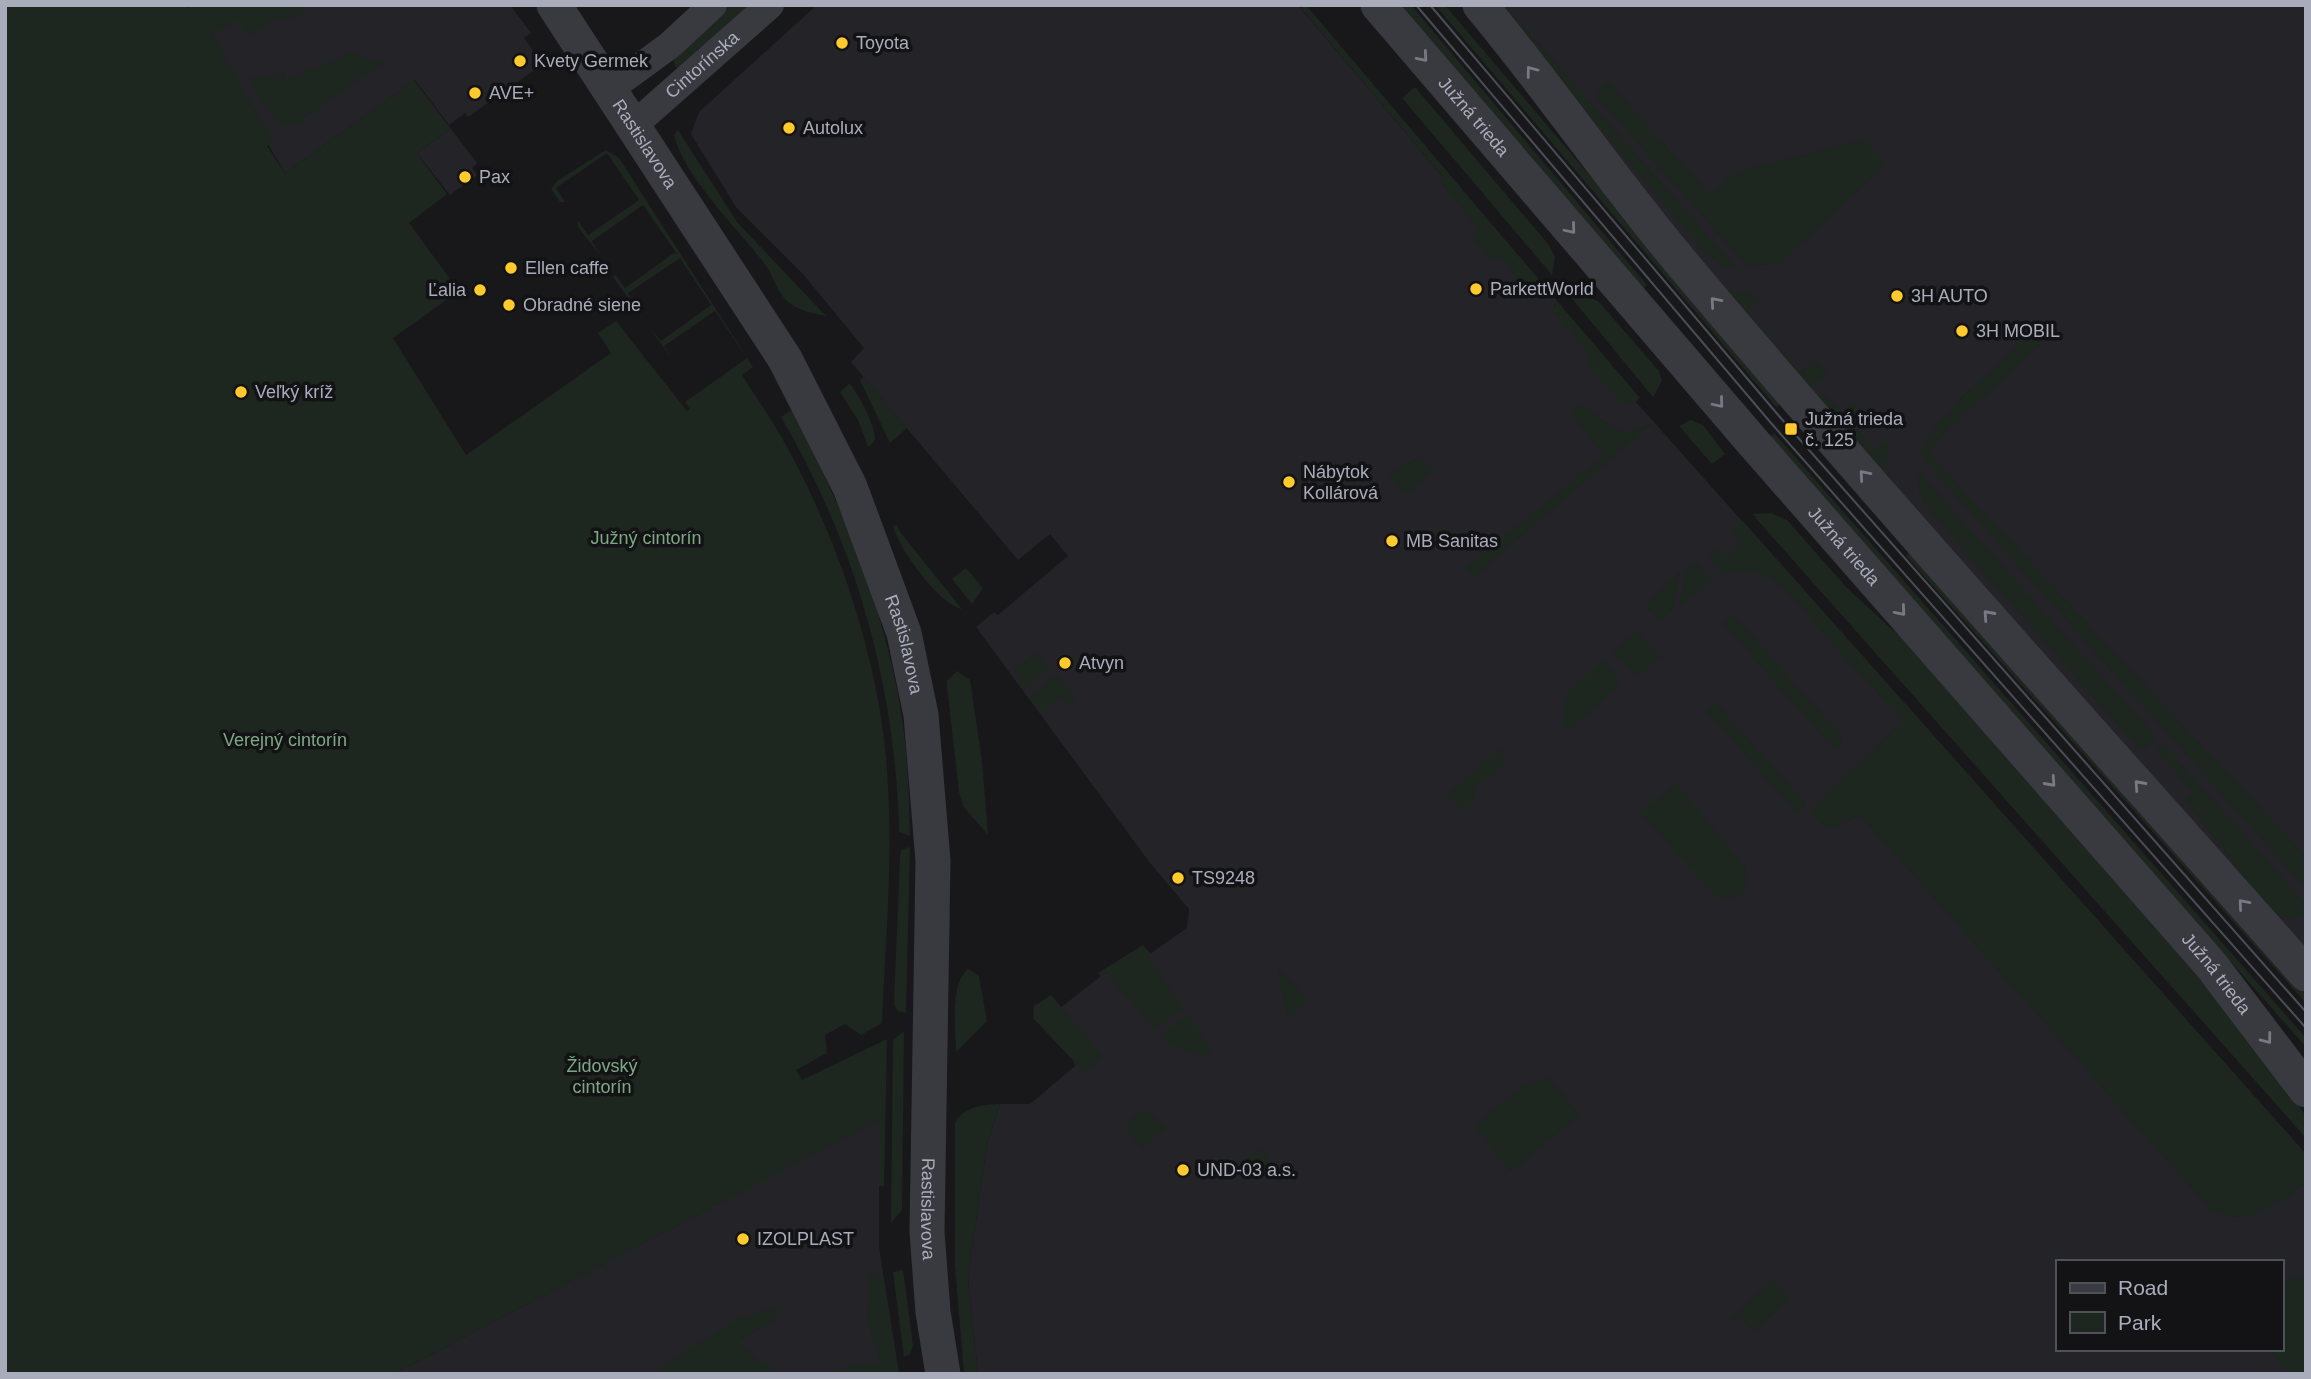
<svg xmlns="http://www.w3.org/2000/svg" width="2311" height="1379" viewBox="0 0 2311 1379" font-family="Helvetica,sans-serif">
	<rect width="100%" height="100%" fill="#18181b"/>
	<!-- built -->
	<g fill="#242428" fill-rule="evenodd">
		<path d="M 192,5 L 510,5 L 531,33 L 524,38 L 543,64 L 468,117 L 465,113 L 449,125 L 415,80 L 285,173 L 188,9 Z"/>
		<path d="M 817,5 L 1298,5 L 1443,177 L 1448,174 L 1544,285 L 1558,302 L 1553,306 L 1636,402 L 2306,1154 L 2306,1374 L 978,1374 L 968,1278 L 987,1145 L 1000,1104 L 1030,1104 L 1075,1066 L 1059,1009 L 1110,969 L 1147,956 L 1187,928 L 1189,909 L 1150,863 L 976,627 L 994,612 L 998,615 L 1068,556 L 1050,534 L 1018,560 L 851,362 L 864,348 L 802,273 L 736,207 L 691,134 L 699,112 ZM 2057,1262 L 2281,1262 L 2281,1349 L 2057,1349 Z"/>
		<path d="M 1480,5 L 2306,5 L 2306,969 Z"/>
		<path d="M 451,129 L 477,163 L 472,168 L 477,175 L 450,195 L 417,153 Z"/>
		<path d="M 879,1119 L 879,1247 L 899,1374 L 394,1374 Z"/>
	</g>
	<!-- green -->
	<g fill="#1d261f">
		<path d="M 5,5 L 186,5 L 188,8 L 192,5 L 299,5 L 305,14 L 270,23 L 248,36 L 238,19 L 212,34 L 273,141 L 267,146 L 285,173 L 414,80 L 451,129 L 417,153 L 447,194 L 409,223 L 459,291 L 393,338 L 466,455 L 611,353 L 598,333 L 616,321 L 687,411 L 690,409 L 685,402 L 747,358 L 715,311 L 664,346 L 674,361 L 649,328 L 661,341 L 711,305 L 680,258 L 628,293 L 636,309 L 613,277 L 615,274 L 625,288 L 674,253 L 677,254 L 643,205 L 592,241 L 600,255 L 578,227 L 578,221 L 588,235 L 639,200 L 607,153 L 556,188 L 565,202 L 560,202 L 551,189 L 557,181 L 606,150 L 619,158 L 753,367 L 742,375 C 757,399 774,422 787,447 C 837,538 877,654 886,758 C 894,846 886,935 882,1023 L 861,1035 L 845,1024 L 825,1035 L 827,1053 L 796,1070 L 802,1080 L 887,1039 L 884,1186 L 879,1186 L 879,1120 L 394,1374 L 5,1374 Z"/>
		<path d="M 727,5 L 752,5 L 679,68 L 675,66 L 673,57 Z"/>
		<path d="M 1306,5 L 1540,281 L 1527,291 L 1499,256 L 1493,260 L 1472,237 L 1480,230 L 1439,181 L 1443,177 L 1301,8 Z"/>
		<path d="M 1400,5 L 1411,5 L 1647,285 L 1641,290 Z"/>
		<path d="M 1435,5 L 1445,5 L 1783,403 L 1776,407 Z"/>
		<path d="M 1497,5 L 1505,5 L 1737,269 L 1724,266 L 1704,252 Z"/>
		<path d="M 350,53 L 382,63 L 295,125 C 269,128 262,97 250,77 L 286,73 L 286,80 Z"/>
		<path d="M 1608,81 L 1710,195 L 1737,172 L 1862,139 L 1886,165 L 1778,264 L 1747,266 L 1594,94 Z"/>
		<path d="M 1415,87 L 1549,245 L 1555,257 L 1552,275 L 1402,98 Z"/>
		<path d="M 678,130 L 737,222 L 826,316 C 812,313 797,311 786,300 C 776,290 773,274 764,263 C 737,228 684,177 674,135 Z"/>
		<path d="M 1725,288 L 1757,296 L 1760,299 L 1747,310 L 1800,371 L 1815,360 L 1828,374 L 1809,390 Z"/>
		<path d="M 1581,293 L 1599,302 L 1659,371 L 1662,381 L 1653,397 L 1569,295 Z"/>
		<path d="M 1558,302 L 1640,398 L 1633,404 L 1626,404 L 1621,401 L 1585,362 L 1591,356 L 1551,309 Z"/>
		<path d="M 2024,339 L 2045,340 L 1940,437 L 1930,450 L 1933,458 L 2306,857 L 2306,889 L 1920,456 C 1930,420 1996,367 2024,339 Z"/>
		<path d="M 864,377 L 907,428 L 890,443 L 860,380 Z"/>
		<path d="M 849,384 C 857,389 877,430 875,439 C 874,443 871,445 868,447 L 859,422 L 840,392 Z"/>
		<path d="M 1823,393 L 1842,413 L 1854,403 L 1864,415 L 1853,425 L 1875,450 L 1888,440 L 1888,461 L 1884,466 L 1894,478 L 1894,487 L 1816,399 Z"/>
		<path d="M 1582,406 L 1619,431 L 1631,433 L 1654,422 L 1473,578 L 1465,569 L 1604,455 L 1574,418 L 1571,409 Z"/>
		<path d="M 791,410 C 842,503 887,614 902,719 C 908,758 909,797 910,836 L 899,832 C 896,686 855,543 781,417 Z"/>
		<path d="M 1691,420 L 1703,425 L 1725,454 L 1712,464 L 1679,426 Z"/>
		<path d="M 1774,433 L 2306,1038 L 2306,1047 L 1768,438 Z"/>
		<path d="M 1420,456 L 1433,471 L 1405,495 L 1388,474 Z"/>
		<path d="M 1916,469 L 2156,737 L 2141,751 L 1933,515 L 1920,495 Z"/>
		<path d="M 1771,513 L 1787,520 L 1847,588 L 1907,643 L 2126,889 L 2247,1036 L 2306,1116 L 2306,1138 L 1752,514 Z"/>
		<path d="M 1742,520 L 2306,1154 L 2306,1183 C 2279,1204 2242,1230 2210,1209 L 1860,815 L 1828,830 L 1810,810 L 1902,721 L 1792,598 L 1770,578 L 1758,572 L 1740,570 L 1723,575 L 1708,557 L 1718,548 L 1727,557 L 1741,544 L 1730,530 Z"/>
		<path d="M 897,525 L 900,532 L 962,609 C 939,604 899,549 893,526 Z"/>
		<path d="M 1911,551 L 2306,995 L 2306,1003 L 1906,556 Z"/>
		<path d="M 1697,563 L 1712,581 L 1679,606 L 1685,573 Z"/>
		<path d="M 966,568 L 983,588 L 972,604 L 952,579 Z"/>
		<path d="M 1680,572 L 1674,608 L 1659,622 L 1648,609 L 1649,600 Z"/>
		<path d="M 1733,614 L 1841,735 L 1842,746 L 1833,748 L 1829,744 L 1722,622 Z"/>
		<path d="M 1637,631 L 1660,657 L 1637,676 L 1612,653 Z"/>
		<path d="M 1037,651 L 1050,667 L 1023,690 L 1017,683 L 1021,679 L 1014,671 Z"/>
		<path d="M 1603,661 L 1616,675 L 1620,685 L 1567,731 L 1564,726 L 1565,695 Z"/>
		<path d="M 957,671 L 970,680 L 982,761 L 988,835 L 963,806 L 959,792 L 947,686 L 947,681 Z"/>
		<path d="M 1057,675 L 1076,698 L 1069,706 L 1060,697 L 1040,713 L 1029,698 Z"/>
		<path d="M 1716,703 L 1807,805 L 1797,814 L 1707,711 Z"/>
		<path d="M 2163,744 L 2306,904 L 2306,915 L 2293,919 L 2270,912 L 2185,799 L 2193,791 L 2156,750 Z"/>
		<path d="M 1499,748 L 1506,762 L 1476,789 L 1472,802 L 1462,811 L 1447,795 Z"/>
		<path d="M 1676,783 L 1745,867 L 1749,883 L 1737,898 L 1720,898 L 1712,892 L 1640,813 Z"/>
		<path d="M 910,847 L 906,1013 L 897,1011 L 894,1003 L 900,856 L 901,850 Z"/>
		<path d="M 1143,945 L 1151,954 L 1147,956 L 1184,1008 L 1153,1029 L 1106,972 L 1101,976 L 1098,973 Z"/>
		<path d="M 1276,965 L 1308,1000 L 1288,1018 Z"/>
		<path d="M 968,969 L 979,976 L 987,1021 L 956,1052 C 956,1029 949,985 968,969 Z"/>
		<path d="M 1051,995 L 1103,1055 L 1084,1072 L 1033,1018 L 1034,1006 Z"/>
		<path d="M 1189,1015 L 1213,1051 L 1204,1057 L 1168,1043 L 1160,1035 Z"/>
		<path d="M 904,1031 L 902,1210 L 891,1223 L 893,1040 Z"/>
		<path d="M 1549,1077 L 1579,1115 L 1512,1171 L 1505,1166 L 1474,1125 L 1524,1085 Z"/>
		<path d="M 1000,1104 L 987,1145 L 968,1278 L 978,1374 L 964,1374 L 955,1267 L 955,1123 C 962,1107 984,1104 1000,1104 Z"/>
		<path d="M 1146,1109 L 1166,1128 L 1143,1149 L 1130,1135 L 1128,1124 L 1135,1114 Z"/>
		<path d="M 1262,1146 L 1272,1167 L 1258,1180 L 1244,1162 Z"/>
		<path d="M 903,1270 L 913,1345 L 910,1354 L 904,1357 L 893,1272 Z"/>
		<path d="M 869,1273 L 883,1275 L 899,1374 L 825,1374 L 864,1363 L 881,1364 L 867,1318 Z"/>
		<path d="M 2298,1275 L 2306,1283 L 2306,1374 L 2290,1374 L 2268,1349 L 2281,1349 L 2281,1285 Z"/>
		<path d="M 1773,1280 L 1790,1299 L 1753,1331 L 1739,1315 L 1731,1322 L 1729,1319 Z"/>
		<path d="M 777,1305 L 773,1321 L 737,1342 L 777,1374 L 657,1374 L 664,1364 L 733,1322 Z"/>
	</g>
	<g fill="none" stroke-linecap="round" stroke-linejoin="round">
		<!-- minor -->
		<g stroke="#393940" stroke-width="28">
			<path d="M 610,89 L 670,45 L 713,5"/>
			<path id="s1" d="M 634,125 L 770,5"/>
		</g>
		<!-- tertiary -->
		<g stroke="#393940" stroke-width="35">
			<path id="s2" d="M 554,5 L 785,359 L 850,487 L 904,633 L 921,715 L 933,861 L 927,1232 L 933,1312 L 943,1374"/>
			<path id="s3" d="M 1378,5 L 1751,440 L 2211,965 L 2306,1090"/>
			<path d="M 1480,5 C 1551,90 1613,182 1685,267 C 1887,507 2098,739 2306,974"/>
		</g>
		<!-- tram -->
		<g stroke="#4b4d55" stroke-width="2">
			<path d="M 1416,5 L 1771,423 L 2306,1028"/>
			<path d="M 1430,5 L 1779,416 L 2306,1012"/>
		</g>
	</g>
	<!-- one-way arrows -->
	<defs><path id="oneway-chevron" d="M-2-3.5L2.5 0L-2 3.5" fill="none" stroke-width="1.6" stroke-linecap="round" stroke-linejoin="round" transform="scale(1.75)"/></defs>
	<g stroke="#777984">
		<use href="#oneway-chevron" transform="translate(1423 57) rotate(49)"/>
		<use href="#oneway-chevron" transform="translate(1531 71) rotate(-127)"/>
		<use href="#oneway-chevron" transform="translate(1571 229) rotate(50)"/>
		<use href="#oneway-chevron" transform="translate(1715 302) rotate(-131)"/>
		<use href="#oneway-chevron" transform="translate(1719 403) rotate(50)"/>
		<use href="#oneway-chevron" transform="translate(1864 475) rotate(-131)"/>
		<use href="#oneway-chevron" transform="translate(1901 611) rotate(49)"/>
		<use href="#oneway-chevron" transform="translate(1988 615) rotate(-132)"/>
		<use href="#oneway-chevron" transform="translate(2051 782) rotate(48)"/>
		<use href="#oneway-chevron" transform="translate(2139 785) rotate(-132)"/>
		<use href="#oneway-chevron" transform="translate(2243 904) rotate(-131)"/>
		<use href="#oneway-chevron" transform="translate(2267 1039) rotate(53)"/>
	</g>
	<!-- markers -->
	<g fill="#ffca2c" stroke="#131316" stroke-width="2.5">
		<circle cx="842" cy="43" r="7"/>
		<circle cx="520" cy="61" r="7"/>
		<circle cx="475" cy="93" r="7"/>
		<circle cx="789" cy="128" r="7"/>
		<circle cx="465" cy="177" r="7"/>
		<circle cx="511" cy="268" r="7"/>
		<circle cx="1476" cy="289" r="7"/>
		<circle cx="480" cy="290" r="7"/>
		<circle cx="1897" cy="296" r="7"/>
		<circle cx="509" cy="305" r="7"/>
		<circle cx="1962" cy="331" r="7"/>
		<circle cx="241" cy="392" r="7"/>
		<rect x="1784" y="422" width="14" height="14" rx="3.5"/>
		<circle cx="1289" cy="482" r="7"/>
		<circle cx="1392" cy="541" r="7"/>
		<circle cx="1065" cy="663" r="7"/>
		<circle cx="1178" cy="878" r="7"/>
		<circle cx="1183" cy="1170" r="7"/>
		<circle cx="743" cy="1239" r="7"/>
	</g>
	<g text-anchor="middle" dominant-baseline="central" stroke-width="7" stroke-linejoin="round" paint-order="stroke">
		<!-- poi labels -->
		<g font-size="18" fill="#a9adbb" stroke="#131316" text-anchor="start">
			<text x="856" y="43">Toyota</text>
			<text x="534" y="61">Kvety Germek</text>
			<text x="489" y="93">AVE+</text>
			<text x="803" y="128">Autolux</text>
			<text x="479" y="177">Pax</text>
			<text x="525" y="268">Ellen caffe</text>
			<text x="1490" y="289">ParkettWorld</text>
			<text x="466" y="290" text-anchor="end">Ľalia</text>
			<text x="1911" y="296">3H AUTO</text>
			<text x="523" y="305">Obradné siene</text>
			<text x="1976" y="331">3H MOBIL</text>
			<text x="255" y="392">Veľký kríž</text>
			<text x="1805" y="419">Južná trieda<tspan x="1805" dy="21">č. 125</tspan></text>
			<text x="1303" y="472">Nábytok<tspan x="1303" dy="21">Kollárová</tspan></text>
			<text x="1406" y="541">MB Sanitas</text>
			<text x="1079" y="663">Atvyn</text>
			<text x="1192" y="878">TS9248</text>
			<text x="1197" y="1170">UND-03 a.s.</text>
			<text x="757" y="1239">IZOLPLAST</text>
		</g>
		<!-- street labels -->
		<g font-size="18" fill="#a9adbb" stroke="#131316">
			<text stroke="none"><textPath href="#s1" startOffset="91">Cintorínska</textPath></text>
			<text stroke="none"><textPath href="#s3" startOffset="147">Južná trieda</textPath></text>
			<text stroke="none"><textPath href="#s2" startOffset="166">Rastislavova</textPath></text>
			<text stroke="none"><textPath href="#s3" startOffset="714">Južná trieda</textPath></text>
			<text stroke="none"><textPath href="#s2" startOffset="733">Rastislavova</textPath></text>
			<text stroke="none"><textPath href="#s3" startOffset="1281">Južná trieda</textPath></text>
			<text stroke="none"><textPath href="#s2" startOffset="1300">Rastislavova</textPath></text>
		</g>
		<!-- park labels -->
		<g font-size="18" fill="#7ea884" stroke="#131316">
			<text x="646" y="538">Južný cintorín</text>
			<text x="285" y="740">Verejný cintorín</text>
			<text x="602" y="1066">Židovský<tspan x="602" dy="21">cintorín</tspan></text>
		</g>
	</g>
	<!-- border -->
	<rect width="2311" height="1379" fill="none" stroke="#a9adbb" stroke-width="14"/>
	<!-- legend -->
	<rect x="2056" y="1260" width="228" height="91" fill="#131316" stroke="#4f5158" stroke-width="2"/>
	<rect x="2070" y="1283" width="35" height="10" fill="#393940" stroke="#4f5158" stroke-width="2"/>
	<text x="2118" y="1295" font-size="21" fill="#a9adbb">Road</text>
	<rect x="2070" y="1312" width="35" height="21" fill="#1d261f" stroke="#4f5158" stroke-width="2"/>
	<text x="2118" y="1330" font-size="21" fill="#a9adbb">Park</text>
</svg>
